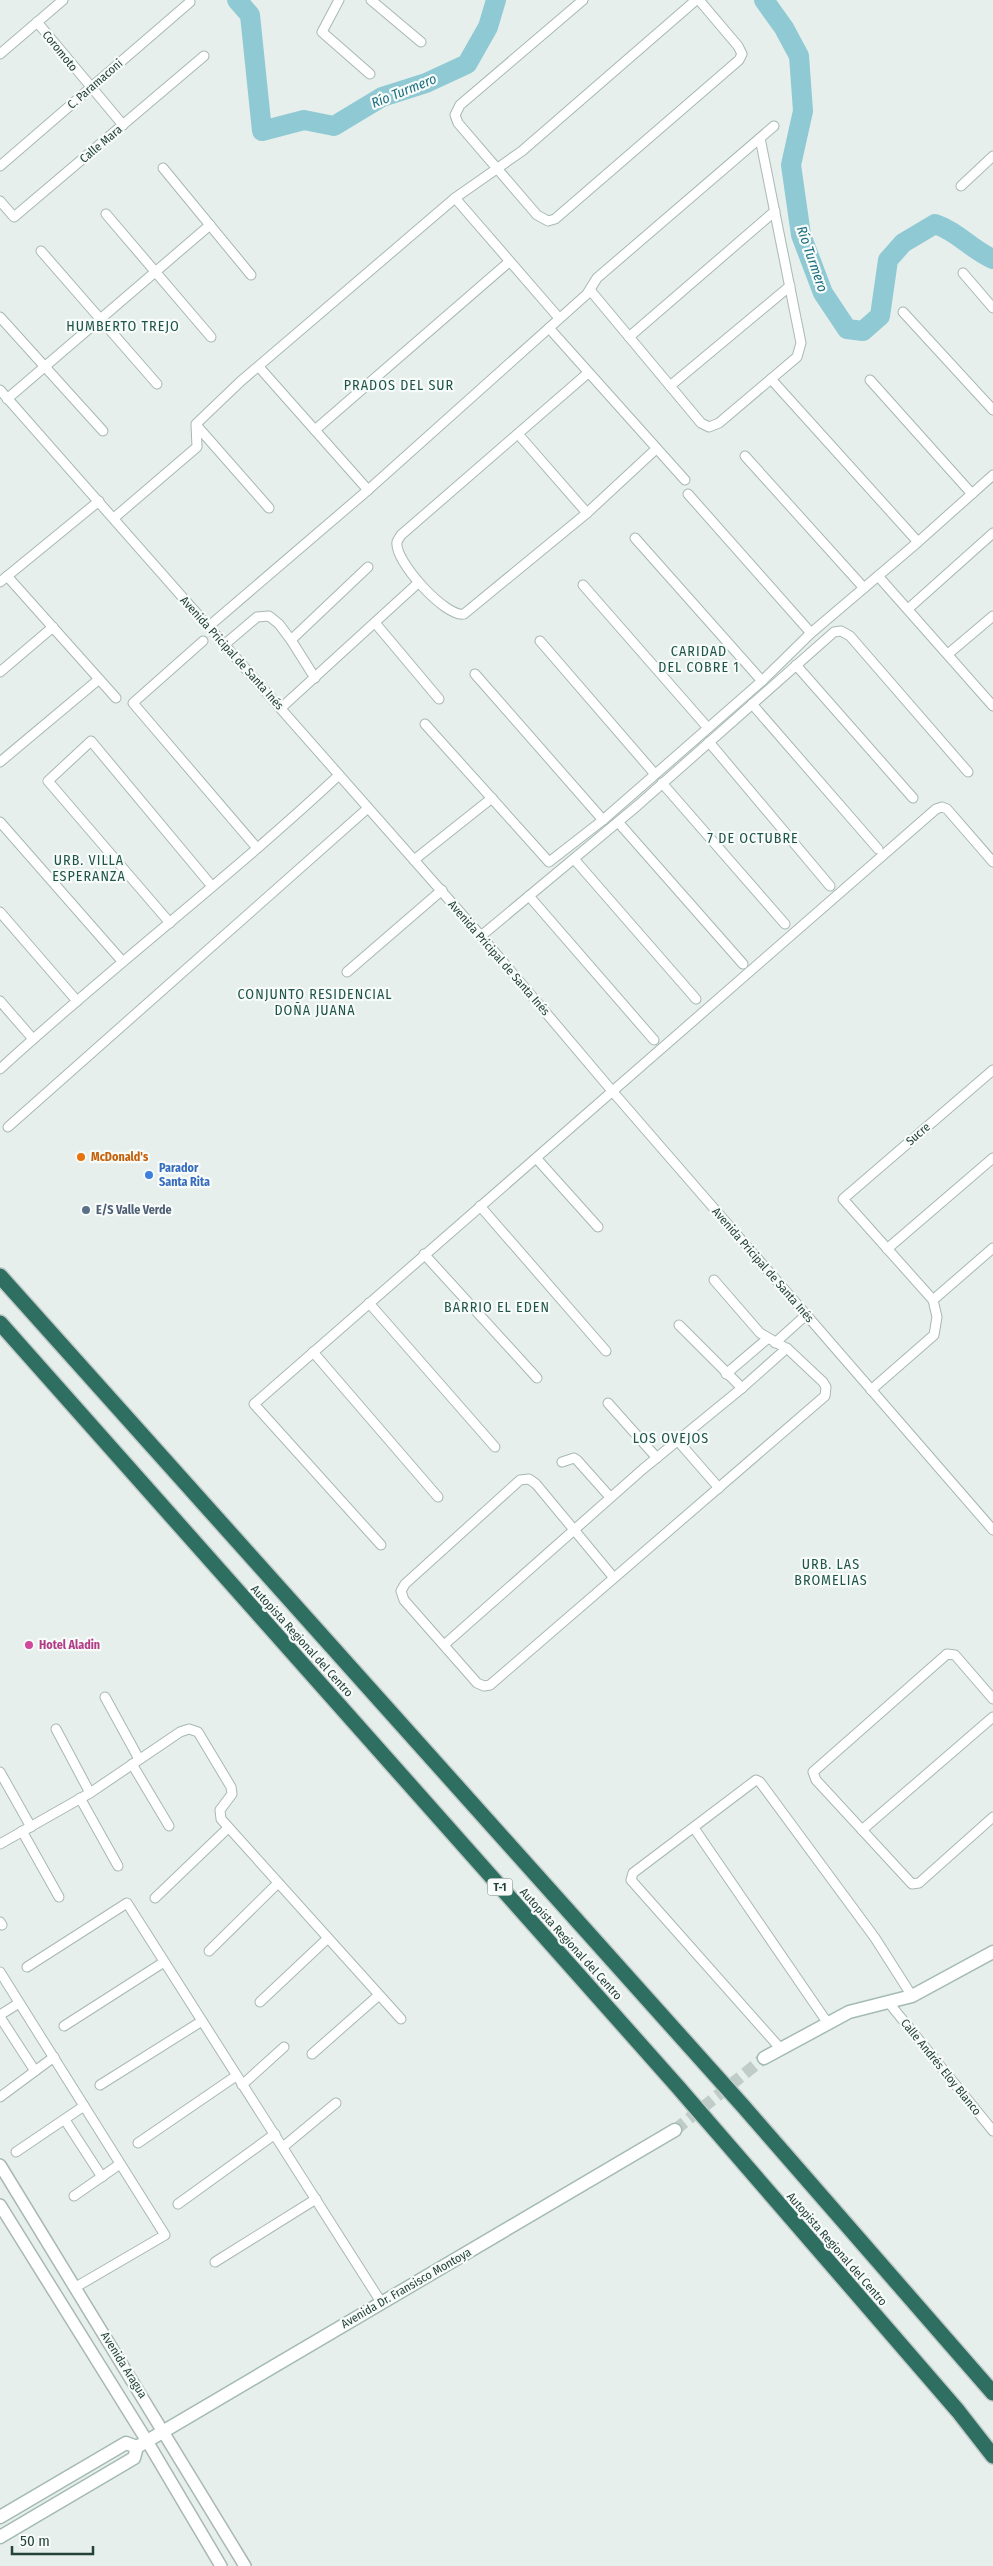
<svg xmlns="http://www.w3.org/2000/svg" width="993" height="2566" viewBox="0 0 993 2566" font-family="'Fira Sans Condensed',sans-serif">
	<rect width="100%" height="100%" fill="#e6efeb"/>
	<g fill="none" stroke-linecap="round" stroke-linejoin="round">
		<!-- river -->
		<g stroke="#8ec9d4" stroke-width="20">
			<path d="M 237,0 L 250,15 L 262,131 L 304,120 L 334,126 L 382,97 L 426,83 L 467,64 L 488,27 L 496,0"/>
			<path d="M 764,0 L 784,28 L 799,56 L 803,111 L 791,165 L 801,235 L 823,293 L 847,329 L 863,331 L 880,316 L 888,260 L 903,243 L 935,224 C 959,232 970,249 993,259"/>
		</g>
		<!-- secondary-tunnel -->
		<path stroke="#bfccc8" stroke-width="12" stroke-dasharray="12 6" stroke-linecap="butt" d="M 675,2130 L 764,2058"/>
		<!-- minor casing -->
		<g stroke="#a8b8b2" stroke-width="11">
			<g id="minor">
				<path d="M 339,0 L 322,32 L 370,74"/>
				<path d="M 371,0 L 421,42"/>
				<path d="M 583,0 L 460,105 L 455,115 L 458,123 L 537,215 L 548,221 L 555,219 L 739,60 L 742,54 L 738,46 L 699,0"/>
				<path d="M 37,22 L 123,125"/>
				<path d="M 0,54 L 63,0"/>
				<path d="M 0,166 L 190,2"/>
				<path d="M 163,168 L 251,275"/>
				<path d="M 961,186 L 993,156"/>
				<path d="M 455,198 L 559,318"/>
				<path d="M 0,201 L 14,217 L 204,56"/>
				<path d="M 106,214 L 211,337"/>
				<path d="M 41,251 L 157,384"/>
				<path d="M 963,273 L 993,308"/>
				<path d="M 590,290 L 701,423 L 709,427 L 719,423 L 797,357 L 801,343 L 760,138"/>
				<path d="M 903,312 L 993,410"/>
				<path d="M 0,317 L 103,431"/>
				<path d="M 549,328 L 685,480"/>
				<path d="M 629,337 L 775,211"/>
				<path d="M 259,367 L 368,490 L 587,294 L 597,278 L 774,126"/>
				<path d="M 588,373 L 401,535 C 400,537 398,539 397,542 C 394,561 446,618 464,614 L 587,513 L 656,449"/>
				<path d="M 771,379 L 918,542"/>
				<path d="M 870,380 L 972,494"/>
				<path d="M 670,386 L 790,286"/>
				<path d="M 0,390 L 481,936 L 613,1092 L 993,1530"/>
				<path d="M 7,399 L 210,225"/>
				<path d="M 197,426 L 269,508"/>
				<path d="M 315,430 L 509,262"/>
				<path d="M 518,434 L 587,513"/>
				<path d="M 745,456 L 864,588"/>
				<path d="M 688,494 L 811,633"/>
				<path d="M 114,518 L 197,447 L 196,424 L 241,381 L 455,198 L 522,151 L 696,0"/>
				<path d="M 635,538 L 762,681 L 811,633 L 918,542 L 993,475"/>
				<path d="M 7,576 L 116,698"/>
				<path d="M 878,576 L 993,706"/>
				<path d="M 0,582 L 99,501"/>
				<path d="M 583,585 L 708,728"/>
				<path d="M 908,609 L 993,533"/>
				<path d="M 376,624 L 439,699"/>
				<path d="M 208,627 L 368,490"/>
				<path d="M 203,641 L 133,703 L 257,848"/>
				<path d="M 540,641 L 654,773"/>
				<path d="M 224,645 L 257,617 L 269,616 L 279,624 L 291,640"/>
				<path d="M 948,654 L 993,616"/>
				<path d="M 796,665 L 913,798"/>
				<path d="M 0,672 L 53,627"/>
				<path d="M 475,674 L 603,820"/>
				<path d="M 315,678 L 291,640 L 368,567"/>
				<path d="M 752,704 L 878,849"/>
				<path d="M 281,708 L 418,583"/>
				<path d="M 425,724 L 549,862 L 603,820 L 762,681"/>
				<path d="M 709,742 L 830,886"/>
				<path d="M 0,762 L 98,680"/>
				<path d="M 662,783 L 785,924"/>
				<path d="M 0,822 L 122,961"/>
				<path d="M 618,822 L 743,964"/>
				<path d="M 574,859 L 696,999"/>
				<path d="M 414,860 L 492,798"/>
				<path d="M 529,896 L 654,1040"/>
				<path d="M 0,912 L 77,1001"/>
				<path d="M 170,923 L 48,781 L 91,741 L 211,885"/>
				<path d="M 481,936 L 637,806 L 834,632 L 841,631 L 850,636 L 968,772"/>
				<path d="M 347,972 L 442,890"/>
				<path d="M 0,1001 L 33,1039"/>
				<path d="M 0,1069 C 110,968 230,877 339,775"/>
				<path d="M 8,1127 L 368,808"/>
				<path d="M 537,1159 L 598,1227"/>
				<path d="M 480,1206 L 606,1351"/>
				<path d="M 887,1249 L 993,1158"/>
				<path d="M 424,1254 L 537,1378"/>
				<path d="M 933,1300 L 993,1248"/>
				<path d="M 369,1303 L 495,1447"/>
				<path d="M 679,1325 L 742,1388"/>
				<path d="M 775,1343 L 806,1315"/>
				<path d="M 313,1352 L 438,1497"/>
				<path d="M 726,1374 L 767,1339"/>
				<path d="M 871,1390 L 934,1335 L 937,1317 L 933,1300 L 843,1199 L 993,1070"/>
				<path d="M 608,1403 L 657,1458"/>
				<path d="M 678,1441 L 719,1488"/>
				<path d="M 562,1462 L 574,1458 L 577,1460 L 610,1497"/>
				<path d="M 381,1545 L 254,1404 L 936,809 L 942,807 L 947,809 L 993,862"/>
				<path d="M 614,1578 L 536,1484 L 529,1479 L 520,1480 L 405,1584 L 401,1591 L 404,1600 L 477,1683 L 484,1686 L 490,1685 L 825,1396 L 826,1387 L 823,1382 L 789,1350 L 760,1333 L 714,1280"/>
				<path d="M 444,1645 L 643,1469 L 742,1388 L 787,1348"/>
				<path d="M 105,1697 L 139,1759"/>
				<path d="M 993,1699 L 955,1655 L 947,1654 L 813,1772 L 816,1780 L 912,1884 L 919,1883 L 993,1817"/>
				<path d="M 56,1729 L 90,1793"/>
				<path d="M 132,1764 L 169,1826"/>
				<path d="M 0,1772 L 31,1827"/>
				<path d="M 80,1798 L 118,1866"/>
				<path d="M 694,1828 L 827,2022"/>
				<path d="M 862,1830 L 993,1717"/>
				<path d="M 22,1831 L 59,1897"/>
				<path d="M 0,1844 L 90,1793 L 180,1732 L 189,1729 L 198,1732 L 231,1787 L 232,1794 L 220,1810 L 221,1819 L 401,2019"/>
				<path d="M 155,1898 L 228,1828"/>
				<path d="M 0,1922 L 2,1925"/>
				<path d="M 209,1951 L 278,1883"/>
				<path d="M 27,1967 L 127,1903 L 381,2302"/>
				<path d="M 0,1972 L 165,2235 L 76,2287"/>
				<path d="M 260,2002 L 328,1938"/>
				<path d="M 889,2003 L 993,2131"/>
				<path d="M 0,2015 L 19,2003"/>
				<path d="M 0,2017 L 35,2071"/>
				<path d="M 64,2026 L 164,1962"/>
				<path d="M 780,2048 L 631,1880 L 633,1873 L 756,1780 L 760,1782 L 875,1938 L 912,1996"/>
				<path d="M 312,2054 L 379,1995"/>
				<path d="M 100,2085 L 202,2021"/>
				<path d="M 242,2085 L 284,2047"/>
				<path d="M 0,2097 L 54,2057"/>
				<path d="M 65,2120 L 102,2177"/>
				<path d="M 138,2143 L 236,2076"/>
				<path d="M 283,2147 L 336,2103"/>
				<path d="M 16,2152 L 84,2106"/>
				<path d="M 74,2196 L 120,2164"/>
				<path d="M 178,2204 L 275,2134"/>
				<path d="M 215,2262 L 316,2199"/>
			</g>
		</g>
		<!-- tertiary casing -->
		<g stroke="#a8b8b2" stroke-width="14">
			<g id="tertiary">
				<path d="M 0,2165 L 245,2566"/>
				<path d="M 0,2205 L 147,2441 L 221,2566"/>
			</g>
		</g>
		<!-- secondary casing -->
		<g stroke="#a4bbb3" stroke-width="15">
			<g id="secondary">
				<path d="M 764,2058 L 849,2012 L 912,1996 L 993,1952"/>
				<path d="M 0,2517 L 126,2443 L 137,2447"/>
				<path d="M 0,2537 L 134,2458 L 137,2447 L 675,2130"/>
			</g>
		</g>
		<!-- motorway casing -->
		<g stroke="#c2cac8" stroke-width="18">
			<g id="motorway">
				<path d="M 0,1276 L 743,2106 L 993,2393"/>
				<path d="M 0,1323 L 678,2087 L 958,2411 L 993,2456"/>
			</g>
		</g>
		<!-- minor -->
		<use href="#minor" stroke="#fff" stroke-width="9"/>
		<!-- tertiary -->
		<use href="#tertiary" stroke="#fff" stroke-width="11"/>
		<!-- secondary -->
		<use href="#secondary" stroke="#fff" stroke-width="12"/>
		<!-- motorway -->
		<use href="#motorway" stroke="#2f6f62" stroke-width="15"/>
	</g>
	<!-- markers -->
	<circle fill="#e8710a" stroke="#f7fbf9" stroke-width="2" cx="81" cy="1157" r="5"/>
	<circle fill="#3f7fe0" stroke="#f7fbf9" stroke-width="2" cx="149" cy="1175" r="5"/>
	<circle fill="#5c6f8a" stroke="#f7fbf9" stroke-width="2" cx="86" cy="1210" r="5"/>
	<circle fill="#d1479c" stroke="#f7fbf9" stroke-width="2" cx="29" cy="1645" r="5"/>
	<g text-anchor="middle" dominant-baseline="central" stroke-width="4.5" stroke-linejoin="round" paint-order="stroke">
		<!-- shield labels -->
		<rect fill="#f7fbf9" stroke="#637a73" stroke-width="1" x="487.5" y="1878.5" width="25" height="17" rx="4"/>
		<g font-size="11" font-weight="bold" fill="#24423a">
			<text x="500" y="1887">T-1</text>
		</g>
		<!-- street labels -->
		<g font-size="12" fill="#24423a" stroke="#f7fbf9">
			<text transform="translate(60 51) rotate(51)">Coromoto</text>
			<text transform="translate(95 84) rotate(-41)">C. Paramaconi</text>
			<text transform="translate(101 144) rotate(-40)">Calle Mara</text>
			<text transform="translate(232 653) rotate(48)">Avenida Pricipal de Santa Inés</text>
			<text transform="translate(499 958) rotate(49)">Avenida Pricipal de Santa Inés</text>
			<text transform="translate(918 1134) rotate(-41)">Sucre</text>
			<text transform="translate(763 1265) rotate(49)">Avenida Pricipal de Santa Inés</text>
			<text transform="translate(302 1641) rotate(48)">Autopista Regional del Centro</text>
			<text transform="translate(571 1944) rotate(48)">Autopista Regional del Centro</text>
			<text transform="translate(941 2067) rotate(51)">Calle Andrés Eloy Blanco</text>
			<text transform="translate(837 2249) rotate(49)">Autopista Regional del Centro</text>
			<text transform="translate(406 2288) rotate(-30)">Avenida Dr. Fransisco Montoya</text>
			<text transform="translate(124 2365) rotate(58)">Avenida Aragua</text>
		</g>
		<!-- food labels -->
		<g font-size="12" font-weight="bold" fill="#c56008" stroke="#f7fbf9" text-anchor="start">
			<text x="91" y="1157">McDonald's</text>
		</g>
		<!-- shop labels -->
		<g font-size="12" font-weight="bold" fill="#366cbe" stroke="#f7fbf9" text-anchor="start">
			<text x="159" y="1168">Parador<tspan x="159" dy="14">Santa Rita</tspan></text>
		</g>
		<!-- service labels -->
		<g font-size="12" font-weight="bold" fill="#4e5e75" stroke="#f7fbf9" text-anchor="start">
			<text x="96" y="1210">E/S Valle Verde</text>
		</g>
		<!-- hotel labels -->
		<g font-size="12" font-weight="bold" fill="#b23c85" stroke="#f7fbf9" text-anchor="start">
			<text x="39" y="1645">Hotel Aladin</text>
		</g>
		<!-- water labels -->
		<g font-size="14" font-style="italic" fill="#1c6f80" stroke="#f7fbf9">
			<text transform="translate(404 91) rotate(-22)">Río Turmero</text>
			<text transform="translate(812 259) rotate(71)">Río Turmero</text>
		</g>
		<!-- neighbourhood labels -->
		<g font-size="14" letter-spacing="1" fill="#1f5548" stroke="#f7fbf9">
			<text x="123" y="326">HUMBERTO TREJO</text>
			<text x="399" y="385">PRADOS DEL SUR</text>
			<text x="699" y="651">CARIDAD<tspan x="699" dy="16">DEL COBRE 1</tspan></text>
			<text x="753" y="838">7 DE OCTUBRE</text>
			<text x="89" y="860">URB. VILLA<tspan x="89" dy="16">ESPERANZA</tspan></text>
			<text x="315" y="994">CONJUNTO RESIDENCIAL<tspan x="315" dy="16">DOÑA JUANA</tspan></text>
			<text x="497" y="1307">BARRIO EL EDEN</text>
			<text x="671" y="1438">LOS OVEJOS</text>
			<text x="831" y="1564">URB. LAS<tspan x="831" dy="16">BROMELIAS</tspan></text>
		</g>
	</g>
	<!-- scale -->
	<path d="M12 2546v8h81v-8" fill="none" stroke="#24423a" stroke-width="2.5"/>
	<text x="20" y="2546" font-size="15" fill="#24423a" stroke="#f7fbf9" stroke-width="4" paint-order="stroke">50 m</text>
</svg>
